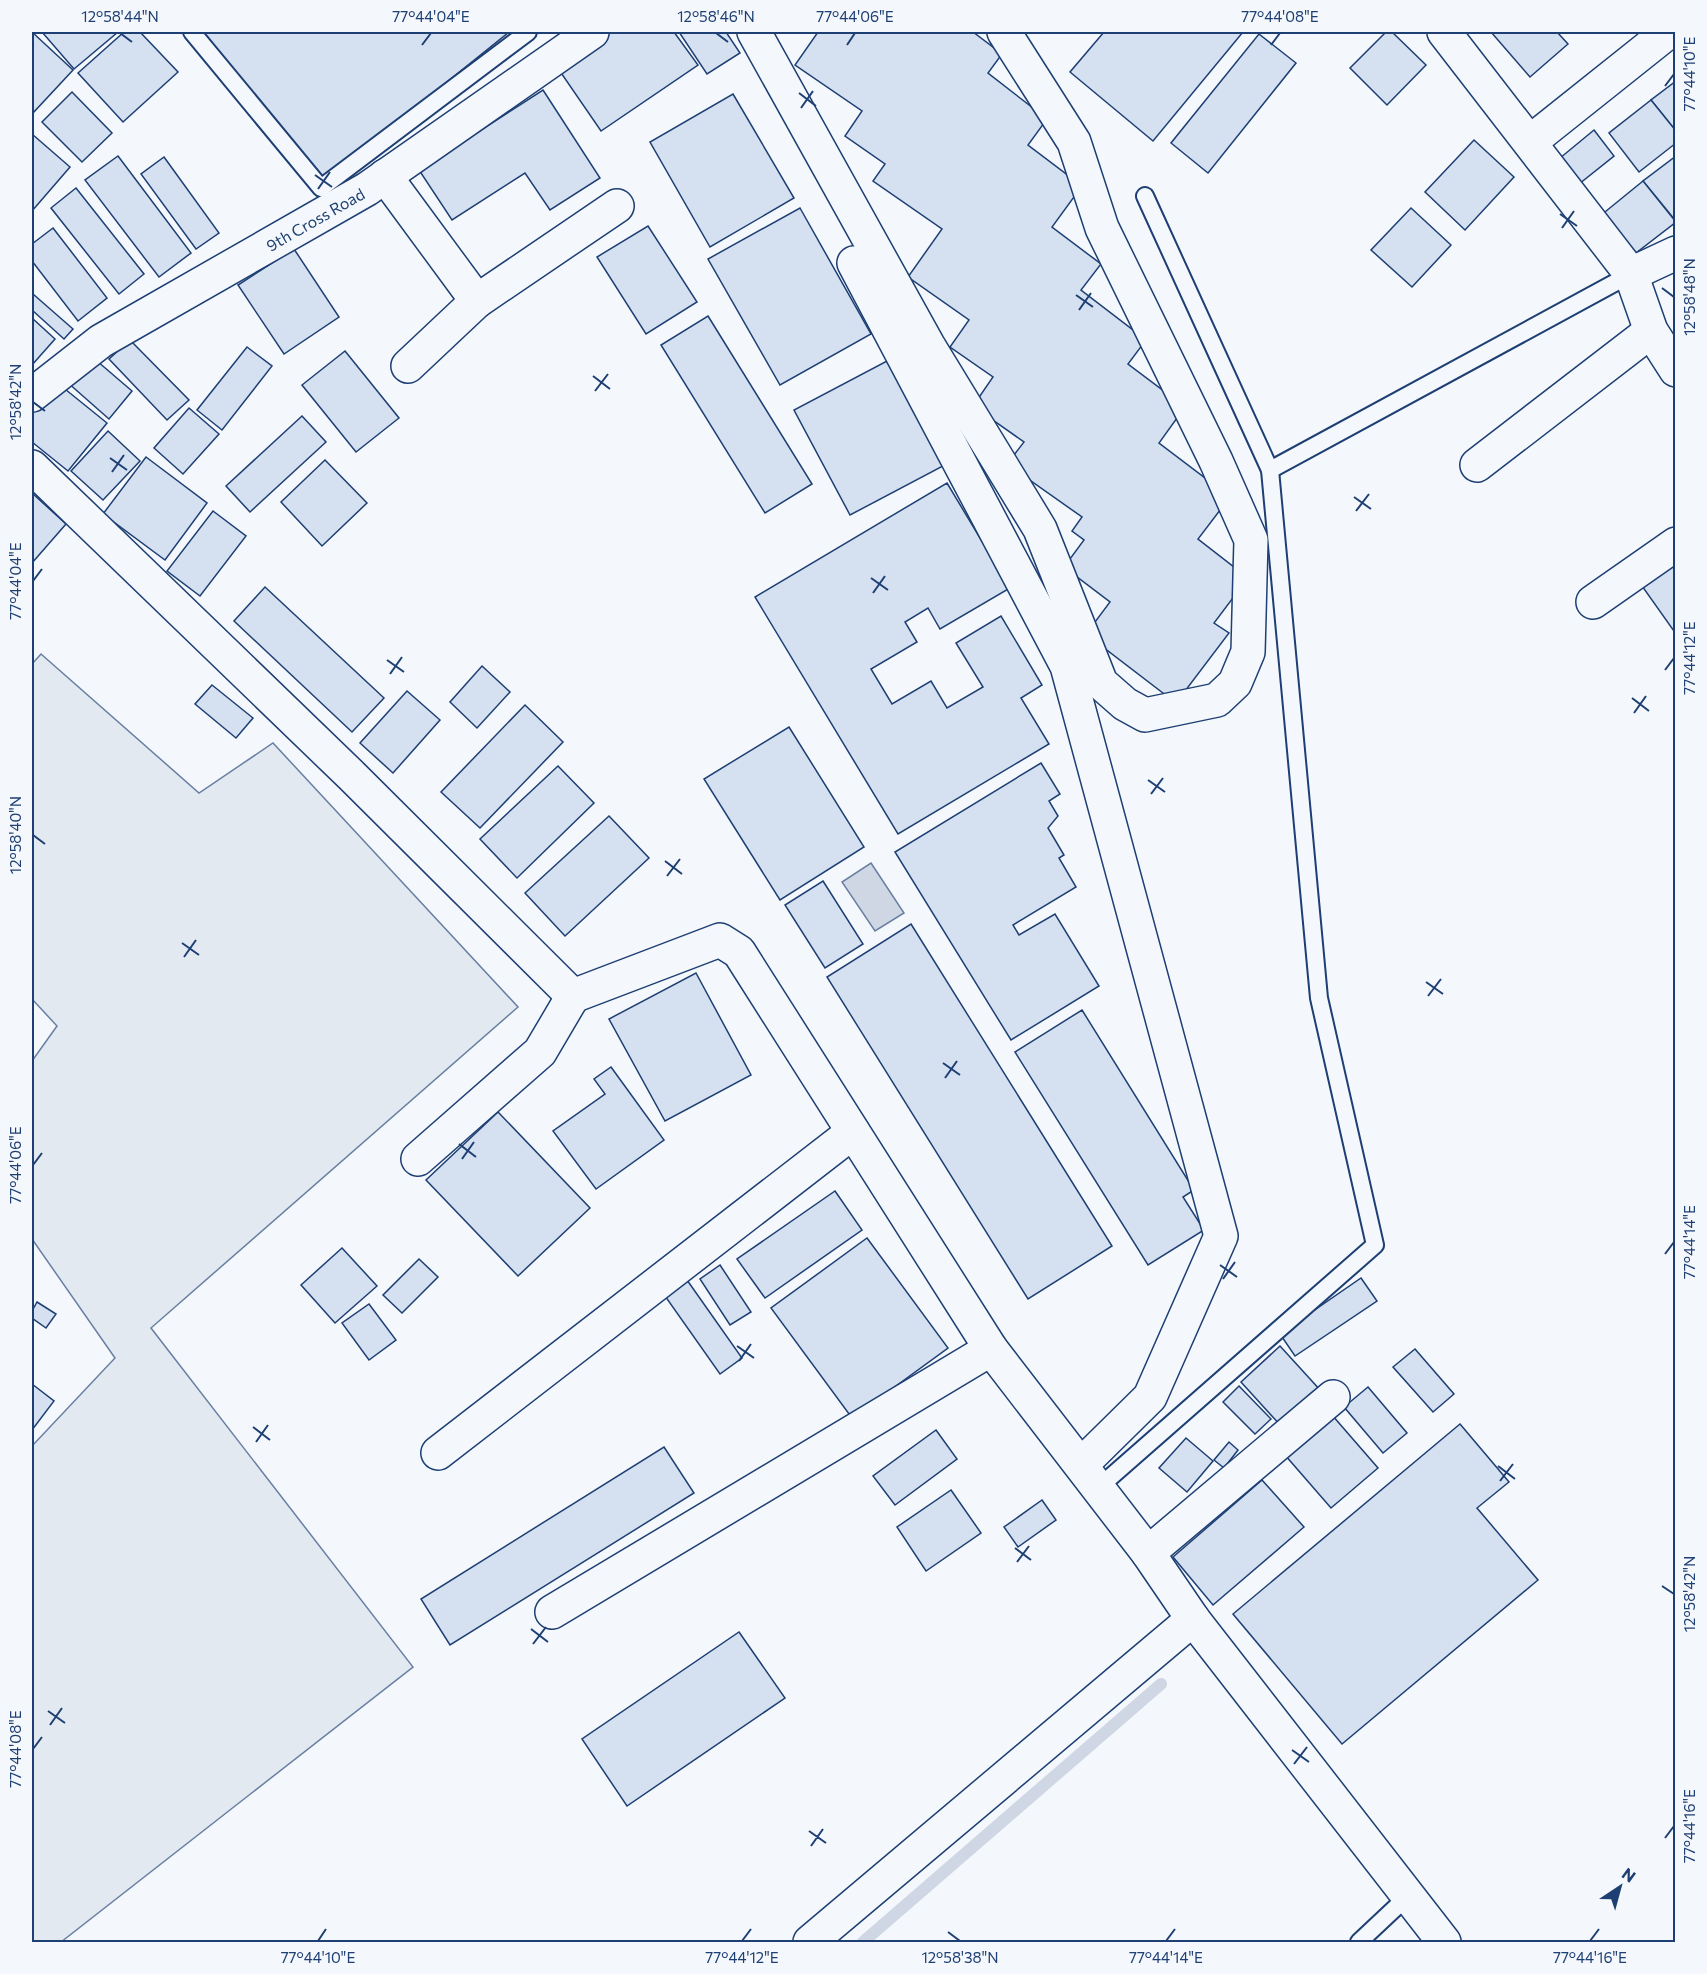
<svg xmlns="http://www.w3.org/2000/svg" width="1707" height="1974" viewBox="0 0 1707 1974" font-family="Commissioner,sans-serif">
	<rect width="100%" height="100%" fill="#f4f7fb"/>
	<!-- green -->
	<path fill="#e3e9f0" stroke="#687fa3" stroke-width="1.5" d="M 41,654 L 199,793 L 273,743 L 518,1007 L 151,1328 L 413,1667 L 61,1942 L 32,1942 L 32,1446 L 115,1358 L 32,1239 L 32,1061 L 57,1026 L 32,999 L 32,664 Z"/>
	<!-- water -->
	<path fill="#cfd7e4" stroke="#687fa3" stroke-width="1.5" d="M 871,863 L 904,913 L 875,931 L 842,882 Z"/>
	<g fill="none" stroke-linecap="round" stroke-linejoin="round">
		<!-- stream -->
		<path stroke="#cfd7e4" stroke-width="12" d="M 863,1942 L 1161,1684"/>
	</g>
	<!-- building -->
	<g fill="#d5e0f0" stroke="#1d3f73" stroke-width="1.5">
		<path d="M 32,32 L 73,70 L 32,114 Z"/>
		<path d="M 42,32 L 118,32 L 74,69 Z"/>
		<path d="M 124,32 L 140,32 L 178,72 L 123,122 L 78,73 Z"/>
		<path d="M 202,32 L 509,32 L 324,181 Z"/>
		<path d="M 609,32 L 674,32 L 698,65 L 601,131 L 557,67 Z"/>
		<path d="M 679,32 L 726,32 L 740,53 L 707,74 Z"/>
		<path d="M 818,32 L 973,32 L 1002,54 L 988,73 L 1047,119 L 1028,145 L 1082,186 L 1052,227 L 1101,264 L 1081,290 L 1146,340 L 1128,364 L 1185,407 L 1159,443 L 1230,497 L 1198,539 L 1248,578 L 1214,623 L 1229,633 L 1176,703 L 1086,634 L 1110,602 L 1064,567 L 1084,540 L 1072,531 L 1082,517 L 1007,464 L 1024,442 L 973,406 L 993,377 L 950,347 L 969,320 L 908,277 L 942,229 L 873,181 L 885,164 L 845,136 L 862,111 L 795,65 Z"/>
		<path d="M 1104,32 L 1243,32 L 1153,141 L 1070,72 Z"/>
		<path d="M 1386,32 L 1392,32 L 1426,65 L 1387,105 L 1350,68 Z"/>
		<path d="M 1491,32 L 1557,32 L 1568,44 L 1530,77 Z"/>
		<path d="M 1259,34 L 1296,63 L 1208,173 L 1171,143 Z"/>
		<path d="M 1676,81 L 1676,131 L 1651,100 Z"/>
		<path d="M 543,90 L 600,178 L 550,210 L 525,173 L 452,220 L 419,170 Z"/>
		<path d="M 72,92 L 112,133 L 82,162 L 42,122 Z"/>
		<path d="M 733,94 L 794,198 L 710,247 L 650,142 Z"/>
		<path d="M 1651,100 L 1676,131 L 1676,143 L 1639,172 L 1609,133 Z"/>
		<path d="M 1594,130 L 1614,156 L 1574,188 L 1554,163 Z"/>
		<path d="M 32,134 L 70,167 L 32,211 Z"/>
		<path d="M 1474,140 L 1514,177 L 1465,230 L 1425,192 Z"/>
		<path d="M 118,156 L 191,253 L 159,277 L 85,180 Z"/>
		<path d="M 1676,156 L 1676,220 L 1675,220 L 1643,181 Z"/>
		<path d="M 164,157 L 219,233 L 196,249 L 141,174 Z"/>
		<path d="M 1643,181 L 1676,222 L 1632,256 L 1600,216 Z"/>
		<path d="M 76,188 L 144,274 L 119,294 L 51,208 Z"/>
		<path d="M 800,208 L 871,334 L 780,385 L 708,259 Z"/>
		<path d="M 1411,208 L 1451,245 L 1412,287 L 1371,250 Z"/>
		<path d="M 648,226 L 697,302 L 646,334 L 597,257 Z"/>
		<path d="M 53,228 L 107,298 L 78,321 L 32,261 L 32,244 Z"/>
		<path d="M 294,249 L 339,317 L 284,354 L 238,285 Z"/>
		<path d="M 33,294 L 73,329 L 64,339 L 32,310 Z"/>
		<path d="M 708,316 L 812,484 L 765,513 L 661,345 Z"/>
		<path d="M 32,318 L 55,339 L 32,365 Z"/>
		<path d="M 130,340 L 189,400 L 167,420 L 109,359 Z"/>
		<path d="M 247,347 L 272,366 L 222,430 L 197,410 Z"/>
		<path d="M 345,351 L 399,418 L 356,452 L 302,385 Z"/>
		<path d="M 90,355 L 132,391 L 109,419 L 67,382 Z"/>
		<path d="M 887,361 L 943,466 L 850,515 L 794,410 Z"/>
		<path d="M 55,381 L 107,423 L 68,471 L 32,442 L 32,410 Z"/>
		<path d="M 189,408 L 219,434 L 183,474 L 154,448 Z"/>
		<path d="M 302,416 L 326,442 L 250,512 L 226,486 Z"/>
		<path d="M 108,431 L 140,461 L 103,500 L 71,471 Z"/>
		<path d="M 146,457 L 207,503 L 165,560 L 103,514 Z"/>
		<path d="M 325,460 L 367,503 L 322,546 L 281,502 Z"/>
		<path d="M 947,483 L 1010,588 L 940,629 L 928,608 L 905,622 L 917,642 L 871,669 L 892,704 L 931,681 L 947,708 L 983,687 L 956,643 L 1001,616 L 1042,685 L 1021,698 L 1049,744 L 898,834 L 755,597 Z"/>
		<path d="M 32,493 L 66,524 L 32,563 Z"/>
		<path d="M 213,511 L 246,536 L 200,596 L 167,571 Z"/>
		<path d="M 1676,562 L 1676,634 L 1642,586 Z"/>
		<path d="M 265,587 L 384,698 L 352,732 L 234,621 Z"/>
		<path d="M 482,666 L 510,692 L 477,728 L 450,702 Z"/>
		<path d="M 212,685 L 253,718 L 236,738 L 195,704 Z"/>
		<path d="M 407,691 L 440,720 L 393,773 L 360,743 Z"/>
		<path d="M 525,705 L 563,742 L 480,828 L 441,792 Z"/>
		<path d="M 789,727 L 864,847 L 780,900 L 704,779 Z"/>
		<path d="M 1041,763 L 1060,794 L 1049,801 L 1058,816 L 1048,828 L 1064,855 L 1059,858 L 1076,887 L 1013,925 L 1019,935 L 1055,914 L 1099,986 L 1011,1040 L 895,852 Z"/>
		<path d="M 558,766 L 594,803 L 517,878 L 480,839 Z"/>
		<path d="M 609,816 L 649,858 L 565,936 L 525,893 Z"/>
		<path d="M 823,881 L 863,944 L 825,968 L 785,905 Z"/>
		<path d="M 911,924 L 1112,1246 L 1028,1299 L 827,977 Z"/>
		<path d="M 696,973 L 751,1075 L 665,1121 L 609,1019 Z"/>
		<path d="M 1082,1010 L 1194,1190 L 1183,1197 L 1204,1230 L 1148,1265 L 1015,1052 Z"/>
		<path d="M 611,1067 L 664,1140 L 596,1189 L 553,1131 L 605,1094 L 594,1079 Z"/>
		<path d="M 498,1112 L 590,1208 L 518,1276 L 426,1180 Z"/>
		<path d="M 835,1191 L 862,1230 L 765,1298 L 737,1259 Z"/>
		<path d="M 867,1238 L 948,1348 L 852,1418 L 771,1308 Z"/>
		<path d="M 342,1248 L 377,1286 L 335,1323 L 301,1285 Z"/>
		<path d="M 419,1259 L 438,1277 L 402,1313 L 383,1295 Z"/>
		<path d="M 720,1265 L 751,1312 L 730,1325 L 700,1279 Z"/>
		<path d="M 1361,1278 L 1377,1301 L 1295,1356 L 1280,1334 Z"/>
		<path d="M 687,1280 L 742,1358 L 720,1374 L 665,1296 Z"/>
		<path d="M 37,1302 L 56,1314 L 46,1328 L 32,1318 L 32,1311 Z"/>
		<path d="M 369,1304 L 396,1340 L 369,1360 L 342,1323 Z"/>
		<path d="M 1280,1346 L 1321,1391 L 1282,1427 L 1241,1382 Z"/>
		<path d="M 1415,1349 L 1454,1394 L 1433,1412 L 1393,1367 Z"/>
		<path d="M 32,1384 L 54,1401 L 32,1430 Z"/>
		<path d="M 1239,1386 L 1271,1419 L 1255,1434 L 1223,1402 Z"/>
		<path d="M 1368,1387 L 1407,1433 L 1383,1453 L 1344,1407 Z"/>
		<path d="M 1332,1415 L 1378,1468 L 1331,1508 L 1285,1455 Z"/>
		<path d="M 1460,1424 L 1509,1482 L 1477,1508 L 1538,1580 L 1342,1744 L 1233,1614 Z"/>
		<path d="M 936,1430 L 957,1459 L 895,1505 L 873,1476 Z"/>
		<path d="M 1186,1438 L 1213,1461 L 1187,1492 L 1159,1468 Z"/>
		<path d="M 1229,1442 L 1238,1450 L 1224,1468 L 1214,1460 Z"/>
		<path d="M 664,1447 L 694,1493 L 450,1645 L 421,1599 Z"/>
		<path d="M 1262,1480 L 1304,1527 L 1213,1605 L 1173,1557 Z"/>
		<path d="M 951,1490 L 981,1533 L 926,1571 L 897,1527 Z"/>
		<path d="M 1042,1500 L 1056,1520 L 1018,1547 L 1004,1527 Z"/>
		<path d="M 739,1632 L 785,1698 L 627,1806 L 582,1739 Z"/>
	</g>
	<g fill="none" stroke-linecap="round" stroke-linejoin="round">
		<!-- service casing -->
		<g stroke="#1d3f73" stroke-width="20">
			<g id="service">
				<path d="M 192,32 L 321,188 L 528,32"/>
				<path d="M 1270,470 L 1631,274"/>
				<path d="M 1098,1488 L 1375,1245 L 1319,998 L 1270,470 L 1145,196"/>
				<path d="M 1359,1942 L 1408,1896"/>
			</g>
		</g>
		<!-- minor casing -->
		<g stroke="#1d3f73" stroke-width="36">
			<g id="minor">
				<path d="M 754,32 L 928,345 L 1040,529 L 1101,683 L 1125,704 L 1145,715 L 1217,700 L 1235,683 L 1248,652 L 1251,540 L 1216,461 L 1102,228 L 1074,142 L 1004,32"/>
				<path d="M 1444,32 L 1631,274 L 1676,253"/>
				<path d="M 1530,142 L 1668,32"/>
				<path d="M 385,176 L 477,301 L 617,206"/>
				<path d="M 854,263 L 1067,666 L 1221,1236 L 1150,1397 L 1081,1465"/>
				<path d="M 1631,274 L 1651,331 L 1676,370"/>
				<path d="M 408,366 L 477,301"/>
				<path id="s1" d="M 32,395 L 101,341 L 367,189 L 592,32"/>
				<path d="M 1477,465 L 1651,331"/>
				<path d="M 1593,602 L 1676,544"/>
				<path d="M 418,1159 L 540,1052 L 573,996"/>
				<path d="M 438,1453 L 853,1132"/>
				<path d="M 1148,1553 L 1333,1397"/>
				<path d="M 552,1612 L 991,1349"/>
				<path d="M 810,1942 L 1193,1619"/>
			</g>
		</g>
		<!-- tertiary casing -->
		<g stroke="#1d3f73" stroke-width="36">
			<path id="tertiary" d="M 32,467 L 352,776 L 573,996 L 720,940 L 739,952 L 991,1349 L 1148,1553 L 1193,1619 L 1444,1942"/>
		</g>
		<!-- service -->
		<use href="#service" stroke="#f4f7fb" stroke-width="16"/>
		<!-- minor -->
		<use href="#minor" stroke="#f4f7fb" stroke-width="33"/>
		<!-- tertiary -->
		<use href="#tertiary" stroke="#f4f7fb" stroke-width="33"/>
	</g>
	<!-- ticks -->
	<path fill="none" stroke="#1d3f73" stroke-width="2" d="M 120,33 L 132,42M 716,33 L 728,42M 422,45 L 431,33M 847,45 L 855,33M 1271,45 L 1280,33M 1665,86 L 1674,74M 799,93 L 816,106M 801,108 L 813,91M 315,175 L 332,187M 318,189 L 330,172M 1560,214 L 1577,226M 1562,228 L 1574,211M 1662,288 L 1674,297M 1076,295 L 1093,307M 1079,310 L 1091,293M 593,376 L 610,389M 595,391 L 608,374M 33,402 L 45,411M 110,458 L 127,470M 112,472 L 124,455M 1354,497 L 1371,509M 1356,511 L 1369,494M 871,578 L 888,590M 33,581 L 42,569M 873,593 L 885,576M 387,660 L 404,672M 1665,670 L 1674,658M 390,674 L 402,657M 1632,698 L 1649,711M 1634,713 L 1646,696M 1148,780 L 1165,792M 1151,794 L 1163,778M 33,835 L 45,844M 665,861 L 682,874M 667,876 L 680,859M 182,943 L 199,955M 184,957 L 196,940M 1426,982 L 1443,994M 1428,996 L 1441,979M 943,1063 L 960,1075M 945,1078 L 957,1061M 459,1144 L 476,1157M 462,1159 L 474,1142M 33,1165 L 42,1153M 1665,1254 L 1674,1242M 1220,1265 L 1237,1277M 1223,1279 L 1235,1262M 737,1346 L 754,1358M 739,1361 L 751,1344M 253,1427 L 270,1440M 256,1442 L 268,1425M 1498,1466 L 1515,1479M 1500,1481 L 1513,1464M 1015,1548 L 1031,1560M 1017,1562 L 1029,1546M 1662,1586 L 1674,1594M 531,1629 L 548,1642M 533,1644 L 546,1627M 48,1711 L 65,1723M 50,1725 L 62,1708M 33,1749 L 42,1737M 1292,1750 L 1309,1762M 1294,1764 L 1307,1747M 809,1831 L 826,1843M 1665,1838 L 1674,1826M 811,1846 L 823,1829M 948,1932 L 960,1941M 318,1941 L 326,1929M 742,1941 L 751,1929M 1166,1941 L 1175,1929M 1590,1941 L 1599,1929"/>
	<g text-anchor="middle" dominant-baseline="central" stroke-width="4.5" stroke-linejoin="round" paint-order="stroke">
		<!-- street labels -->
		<g font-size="16" fill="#1d3f73" stroke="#f4f7fb">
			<text stroke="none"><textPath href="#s1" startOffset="334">9th Cross Road</textPath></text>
		</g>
	</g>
	<!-- border -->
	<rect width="1707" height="1974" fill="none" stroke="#f4f7fb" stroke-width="66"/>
	<!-- north arrow -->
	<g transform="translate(1620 1887) rotate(36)" stroke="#f4f7fb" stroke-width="4.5" paint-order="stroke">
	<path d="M0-4.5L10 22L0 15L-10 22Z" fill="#1d3f73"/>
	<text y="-9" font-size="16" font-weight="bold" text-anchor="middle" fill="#1d3f73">N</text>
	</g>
	<rect x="33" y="33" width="1641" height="1908" fill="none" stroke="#1d3f73" stroke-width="2"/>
	<g font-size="15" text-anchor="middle" fill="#1d3f73">
		<text x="120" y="22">12°58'44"N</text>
		<text x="431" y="22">77°44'04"E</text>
		<text x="716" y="22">12°58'46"N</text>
		<text x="855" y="22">77°44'06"E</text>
		<text x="1280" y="22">77°44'08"E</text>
		<text transform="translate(1690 74) rotate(-90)" y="5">77°44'10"E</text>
		<text transform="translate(1690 297) rotate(-90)" y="5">12°58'48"N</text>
		<text transform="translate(16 402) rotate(-90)" y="5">12°58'42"N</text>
		<text transform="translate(16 581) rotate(-90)" y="5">77°44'04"E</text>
		<text transform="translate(1690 658) rotate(-90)" y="5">77°44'12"E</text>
		<text transform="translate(16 835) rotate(-90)" y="5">12°58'40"N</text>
		<text transform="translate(16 1165) rotate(-90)" y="5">77°44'06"E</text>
		<text transform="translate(1690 1242) rotate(-90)" y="5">77°44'14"E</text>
		<text transform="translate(1690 1594) rotate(-90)" y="5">12°58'42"N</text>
		<text transform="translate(16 1749) rotate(-90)" y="5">77°44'08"E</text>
		<text transform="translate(1690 1826) rotate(-90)" y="5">77°44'16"E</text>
		<text x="318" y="1963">77°44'10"E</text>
		<text x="742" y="1963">77°44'12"E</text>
		<text x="960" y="1963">12°58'38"N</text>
		<text x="1166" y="1963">77°44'14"E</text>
		<text x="1590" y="1963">77°44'16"E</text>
	</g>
</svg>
